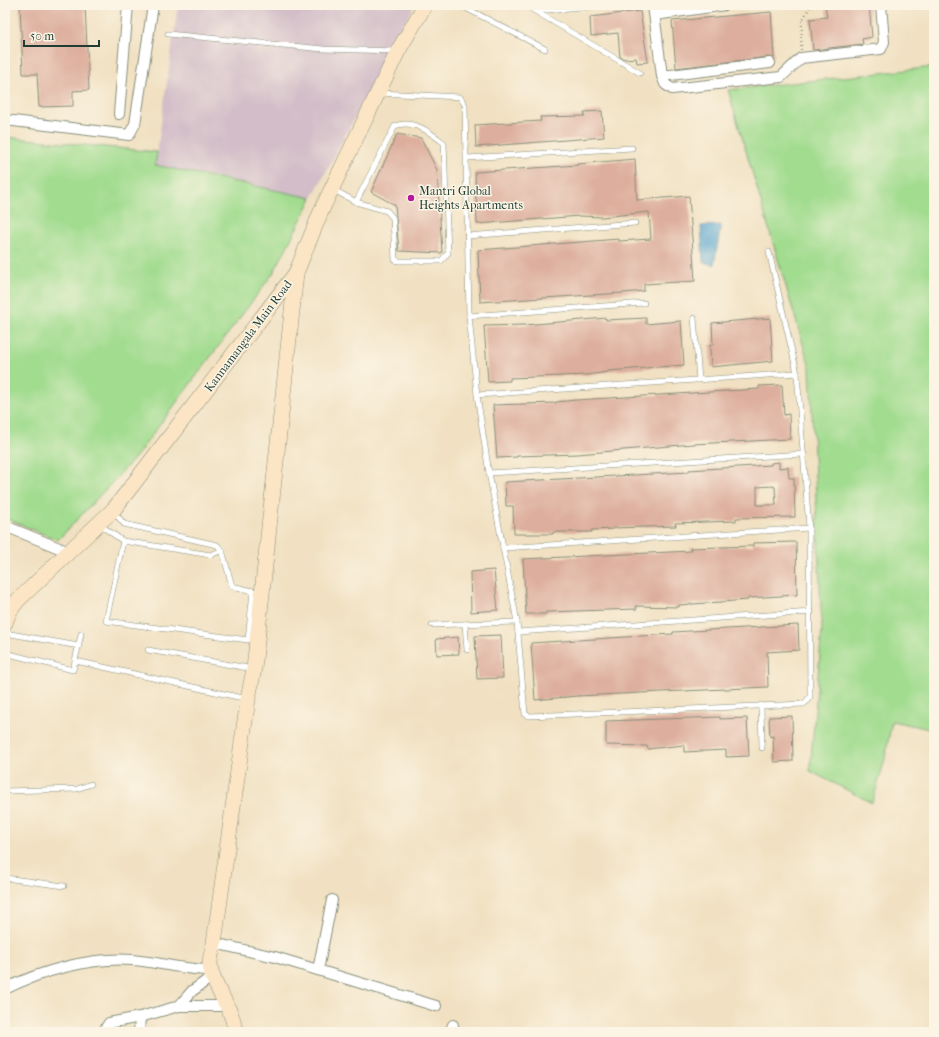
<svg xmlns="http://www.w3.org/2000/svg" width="939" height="1037" viewBox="0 0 939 1037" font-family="'IM FELL French Canon',serif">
	<rect width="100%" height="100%" fill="#fcf5e5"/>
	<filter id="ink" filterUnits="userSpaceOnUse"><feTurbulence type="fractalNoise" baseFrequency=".025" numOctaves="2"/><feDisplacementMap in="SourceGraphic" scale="8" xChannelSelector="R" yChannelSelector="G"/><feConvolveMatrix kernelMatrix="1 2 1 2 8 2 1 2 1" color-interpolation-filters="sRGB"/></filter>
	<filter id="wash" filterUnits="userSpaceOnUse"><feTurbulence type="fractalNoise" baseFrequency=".012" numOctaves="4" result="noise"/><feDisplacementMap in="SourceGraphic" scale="16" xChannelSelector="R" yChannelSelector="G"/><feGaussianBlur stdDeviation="0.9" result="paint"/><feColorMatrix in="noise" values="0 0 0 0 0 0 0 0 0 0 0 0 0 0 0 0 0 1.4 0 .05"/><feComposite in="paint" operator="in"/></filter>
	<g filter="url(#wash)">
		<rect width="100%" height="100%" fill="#f1e1c2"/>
		<!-- industrial -->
		<path fill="#d2bdc8" d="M 178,5 L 415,5 L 312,198 L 155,165 Z"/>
		<!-- green -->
		<g fill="#a1dc8f" stroke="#608c62">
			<path d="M 934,67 L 934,730 L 892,721 L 884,763 L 872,803 L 810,771 L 822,629 L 810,368 L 728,90 Z"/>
			<path d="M 5,137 L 157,152 L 155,165 L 312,198 L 274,272 L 135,458 L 58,540 L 5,518 Z"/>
		</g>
		<!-- water -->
		<path fill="#53a2cd" stroke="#397080" d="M 721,225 L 714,265 L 703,262 L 701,226 Z"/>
		<g id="blocks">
			<!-- building -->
			<g fill="#ddae9d" fill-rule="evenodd">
				<path d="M 20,5 L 85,5 L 89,90 L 73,91 L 73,106 L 39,107 L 37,74 L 23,74 Z"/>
				<path d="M 825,5 L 869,5 L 872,37 L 862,39 L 863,44 L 813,50 L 810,19 L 827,17 Z"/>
				<path d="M 640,11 L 648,62 L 637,63 L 636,58 L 625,59 L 620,57 L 618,33 L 591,36 L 590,17 Z"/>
				<path d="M 771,12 L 774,58 L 769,57 L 676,68 L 672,21 Z"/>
				<path d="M 602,111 L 604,137 L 476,147 L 475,125 L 541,121 L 540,117 L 585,116 L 584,112 Z"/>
				<path d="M 397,134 L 421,138 L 437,170 L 442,253 L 399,251 L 395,205 L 371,192 Z"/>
				<path d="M 635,159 L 637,200 L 689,196 L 695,281 L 644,284 L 644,291 L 623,293 L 480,302 L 478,250 L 619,239 L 619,241 L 651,239 L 649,212 L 602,217 L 580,216 L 477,224 L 475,172 L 578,165 L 577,164 Z"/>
				<path d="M 606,318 L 606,320 L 646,318 L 646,324 L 681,321 L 684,365 L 608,371 L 608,372 L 587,375 L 510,378 L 510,381 L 488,382 L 484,326 L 524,325 Z"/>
				<path d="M 770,318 L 773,361 L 711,367 L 710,345 L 713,345 L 712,323 Z"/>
				<path d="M 782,385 L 784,415 L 789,414 L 790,439 L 693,444 L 578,454 L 517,456 L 517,457 L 497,458 L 493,405 L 556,403 L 556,402 L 576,400 L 759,389 L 759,386 Z"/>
				<path d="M 779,462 L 779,468 L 788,467 L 789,478 L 794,478 L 795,517 L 736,518 L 736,521 L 675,523 L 676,526 L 613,528 L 613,529 L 592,530 L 592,532 L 553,532 L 553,534 L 514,534 L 513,506 L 506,506 L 505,482 L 689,472 L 689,470 L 771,465 L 771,463 ZM 772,486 L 775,487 L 776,505 L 757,505 L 757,487 Z"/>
				<path d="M 796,542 L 797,595 L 748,598 L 748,600 L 679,605 L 679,607 L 636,606 L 637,609 L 546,612 L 546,614 L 526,614 L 523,559 L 691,551 L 690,548 L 753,546 L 753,543 Z"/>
				<path d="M 494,570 L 498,610 L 471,612 L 470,572 Z"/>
				<path d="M 798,625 L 799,650 L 767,652 L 768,687 L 577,696 L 535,700 L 531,643 L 673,634 L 673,632 Z"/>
				<path d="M 501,635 L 503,678 L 477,679 L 475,636 Z"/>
				<path d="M 458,637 L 459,654 L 437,655 L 436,639 Z"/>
				<path d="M 792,716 L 793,761 L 774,762 L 773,736 L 770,737 L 769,717 Z"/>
				<path d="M 720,717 L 720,719 L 747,718 L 749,756 L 726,757 L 726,750 L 684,752 L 684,745 L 648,749 L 647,746 L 606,745 L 606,721 Z"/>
			</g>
		</g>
	</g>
	<g filter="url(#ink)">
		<use href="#blocks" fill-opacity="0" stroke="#888f7b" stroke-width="1"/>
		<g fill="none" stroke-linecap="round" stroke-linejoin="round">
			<!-- lane casing -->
			<g stroke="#888f7b" stroke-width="6">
				<g id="lane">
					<path d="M 460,5 L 545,49"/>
					<path d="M 525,5 L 640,73"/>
					<path d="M 536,11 L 603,5"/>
					<path d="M 168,34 L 323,49 L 396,51"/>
					<path d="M 379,93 L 460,97 L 465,105 L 469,316 L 477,395 L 489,473 L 517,622 L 525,714 L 529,716 L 804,704 L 810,697 L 809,528 L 797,373 L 477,395"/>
					<path d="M 467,158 L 632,148"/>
					<path d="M 334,190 L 356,202 L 387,211 L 393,218 L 395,260 L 399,261 L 441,261 L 448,253 L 444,143 C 430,132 413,119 395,126 L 356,202"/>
					<path d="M 467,236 L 635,223"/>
					<path d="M 769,252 L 797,373"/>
					<path d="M 469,316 L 644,303"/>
					<path d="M 694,318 L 699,380"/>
					<path d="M 489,473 L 804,454"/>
					<path d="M 114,512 L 124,524 L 217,545 L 222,550 L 232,586 L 253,591 L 248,640 L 106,621 L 123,541"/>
					<path d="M 100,525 L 123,541 L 211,555 L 222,550"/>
					<path d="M 503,548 L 809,528"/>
					<path d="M 465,624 L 467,650"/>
					<path d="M 432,625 L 517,622"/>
					<path d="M 518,632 L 811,612"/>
					<path d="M 5,633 L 79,646"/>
					<path d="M 148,650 L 253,669"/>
					<path d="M 5,653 L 73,670 L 81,634"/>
					<path d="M 76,661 L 247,699"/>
					<path d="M 761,705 L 762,748"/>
					<path d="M 5,791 L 77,789 L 91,784"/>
					<path d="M 5,878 L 64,886"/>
				</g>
			</g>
			<!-- street casing -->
			<g stroke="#888f7b" stroke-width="12">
				<g id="street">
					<path d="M 653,5 L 662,76 L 665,84 L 672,89 L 781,77 L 801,58 L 881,49 L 884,42 L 881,5"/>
					<path d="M 655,15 L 725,5"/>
					<path d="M 662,76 L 770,63"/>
					<path d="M 119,114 L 128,5"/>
					<path d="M 5,120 L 129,135 L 135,124 L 138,104 L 153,5"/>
					<path d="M 5,526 L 69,552"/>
					<path d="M 214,943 L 275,957 L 436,1006"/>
					<path d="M 318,970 L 332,900"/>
					<path d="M 5,989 C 41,971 91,957 132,960 C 159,962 184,970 211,970"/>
					<path d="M 179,1006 L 192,991 L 213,976"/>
					<path d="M 103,1032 L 109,1023 L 140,1017 L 179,1006 L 226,1006"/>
					<path d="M 139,1032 L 140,1017"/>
					<path d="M 450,1032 L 453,1025"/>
				</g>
			</g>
			<!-- secondary casing -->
			<g stroke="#888f7b" stroke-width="16">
				<g id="secondary">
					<path d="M 5,623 L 9,612 L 18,600 L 114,509 L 296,273 L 322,209 L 398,51 L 425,5"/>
					<path d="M 235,1032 C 234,1008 212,988 210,964 C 210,957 213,949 214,943 L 248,699 L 254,669 L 296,273"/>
				</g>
			</g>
			<!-- path -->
			<path stroke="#888f7b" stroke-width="2" stroke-dasharray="1 3" stroke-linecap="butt" d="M 801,50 L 802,21 L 811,5"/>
			<!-- lane -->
			<use href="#lane" stroke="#fff" stroke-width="5"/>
			<!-- street -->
			<use href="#street" stroke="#fff" stroke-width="10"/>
			<!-- secondary -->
			<use href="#secondary" stroke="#fce5c4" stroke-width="15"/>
		</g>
	</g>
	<!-- markers -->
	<circle fill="#b5179e" stroke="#fcf5e5" stroke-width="1.5" cx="411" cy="198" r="4"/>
	<g text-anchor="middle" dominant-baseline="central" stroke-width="3" stroke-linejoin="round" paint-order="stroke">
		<!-- poi labels -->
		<g font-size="12" fill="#1f3d34" stroke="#fcf5e5" text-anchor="start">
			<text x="419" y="191">Mantri Global<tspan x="419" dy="14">Heights Apartments</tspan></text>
		</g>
		<!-- street labels -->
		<g font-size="12" fill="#1f3d34" stroke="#fcf5e5">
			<text transform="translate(248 336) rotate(-53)">Kannamangala Main Road</text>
		</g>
	</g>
	<!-- margin -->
	<rect width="939" height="1037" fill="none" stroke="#fcf5e5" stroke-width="20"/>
	<!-- scale -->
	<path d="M24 40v6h75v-6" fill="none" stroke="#1f3d34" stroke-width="2"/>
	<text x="30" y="40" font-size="12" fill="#1f3d34" stroke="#fcf5e5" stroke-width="3" paint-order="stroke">50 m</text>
</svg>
